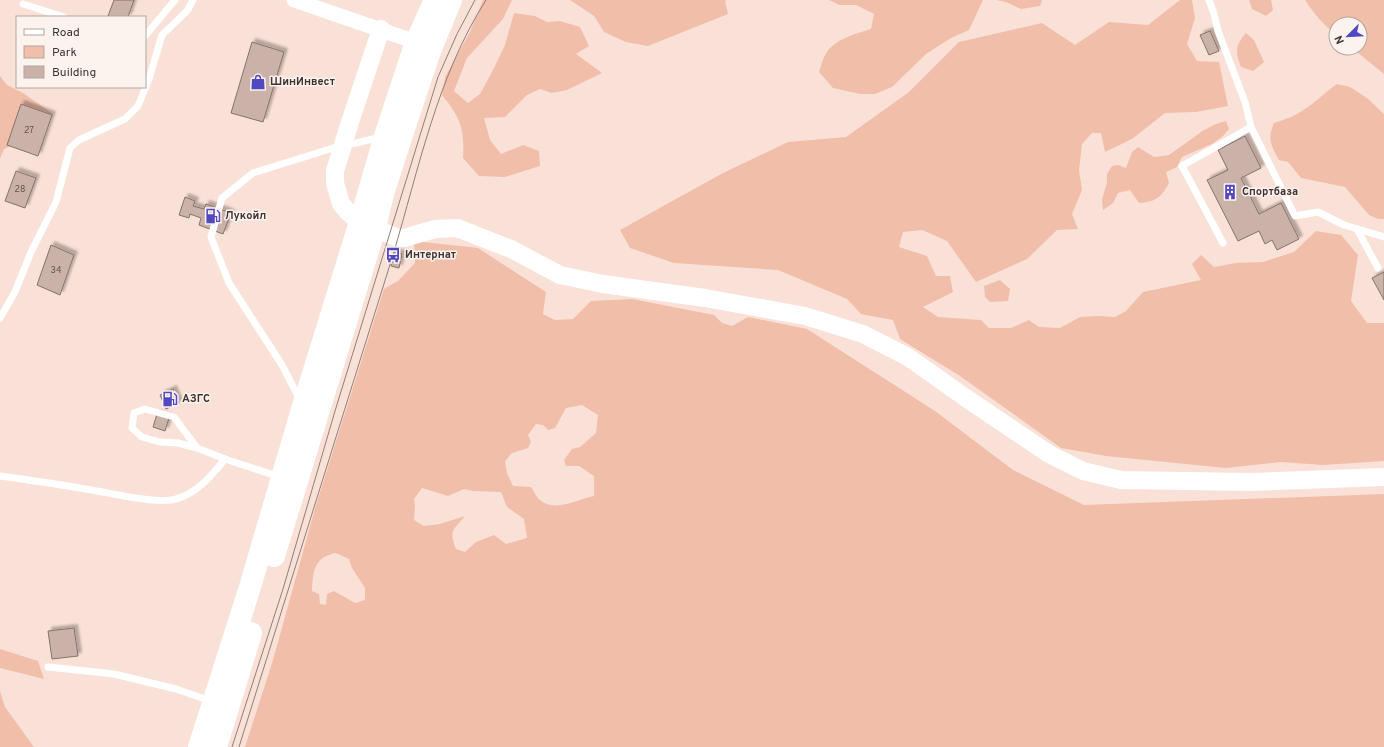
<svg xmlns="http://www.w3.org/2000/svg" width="1384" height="747" viewBox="0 0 1384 747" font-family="Overpass,sans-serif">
	<defs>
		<filter id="shadow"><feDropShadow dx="3.5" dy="-3.5" stdDeviation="1" flood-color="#0004"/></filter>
	</defs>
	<rect width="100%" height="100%" fill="#fae1d7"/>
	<!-- green -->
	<g fill="#f1bea9" fill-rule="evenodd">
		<path d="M 483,0 L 512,0 L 503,19 L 467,58 L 454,91 L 468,103 L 480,94 L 492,72 L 505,45 L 514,13 L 535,16 L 547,22 L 560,21 L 580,27 L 589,46 L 576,54 L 602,73 L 567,90 L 552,93 L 540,89 L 527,95 L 505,117 L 484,118 L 490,140 L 501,154 L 523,145 L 539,151 L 540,166 L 505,177 L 479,176 L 463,158 C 465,129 460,117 442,95 L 445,77 L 470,32 Z"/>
		<path d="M 570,0 L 727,0 L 725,1 L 728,14 L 648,46 L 626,42 L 604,32 L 594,16 Z"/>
		<path d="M 829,0 L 983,0 L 969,30 L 951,38 L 926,54 L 892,87 L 875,94 L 860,94 L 833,88 L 819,72 C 821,67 822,60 825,55 C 834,39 855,34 871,29 L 874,14 L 856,5 L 839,5 Z"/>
		<path d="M 996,0 L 1042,0 L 1040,6 L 1021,9 L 1006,2 Z"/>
		<path d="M 1180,0 L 1192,0 L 1195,18 L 1187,44 L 1197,61 L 1219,62 L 1228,106 L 1196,112 L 1165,113 L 1132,139 L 1105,152 L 1101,133 L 1092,133 L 1082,144 L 1079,170 L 1082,190 L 1072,214 L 1078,229 L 1057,230 L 1027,259 L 976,282 L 947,241 L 922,230 L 903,232 L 899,247 L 927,256 L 936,276 L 950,276 L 953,292 L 923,307 L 938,317 L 981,320 L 989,328 L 1011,328 L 1029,320 L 1039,327 L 1060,328 L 1080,317 L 1099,316 L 1115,317 L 1126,311 L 1143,292 L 1201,280 L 1192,264 L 1201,255 L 1214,267 L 1236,263 L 1263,262 L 1294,252 L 1316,231 L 1341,235 L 1358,255 L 1351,301 L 1367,323 L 1384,323 L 1384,461 L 1323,465 L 1281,462 L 1226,468 L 1106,456 L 1061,448 L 960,376 L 900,339 L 893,320 L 861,314 L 847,299 L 778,270 L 674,263 L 630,248 L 620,230 L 723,173 L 788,142 L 846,137 L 909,92 L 959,42 L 1042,23 L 1075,45 L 1109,22 L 1148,25 Z"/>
		<path d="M 1249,0 L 1271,0 L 1273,10 L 1266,16 L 1252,9 Z"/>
		<path d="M 1305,0 L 1384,0 L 1384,74 L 1352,48 L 1360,48 L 1360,24 L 1336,24 L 1336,35 C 1323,24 1314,14 1305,0 Z"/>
		<path d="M 1246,33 L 1254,40 L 1264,62 L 1253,71 L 1241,67 C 1235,52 1235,46 1246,33 Z"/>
		<path d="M 0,76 L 7,85 L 23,93 L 53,114 L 44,132 L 4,149 L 0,159 Z"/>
		<path d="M 1337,84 L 1350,87 L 1367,98 L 1384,114 L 1384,219 L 1378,219 L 1369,215 L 1345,187 L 1301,178 L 1288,162 L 1279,160 C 1271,145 1267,139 1274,123 C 1282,120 1290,118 1297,114 C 1312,106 1324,93 1337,84 Z"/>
		<path d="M 1226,121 L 1229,129 L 1223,136 L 1212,144 L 1182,157 L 1177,167 L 1166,172 L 1169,183 C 1161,198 1155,202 1139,203 L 1130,190 L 1118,193 L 1113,203 L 1103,210 L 1102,200 L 1107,182 L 1107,174 L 1112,166 L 1118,165 L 1126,168 L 1132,152 L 1138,147 L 1154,157 L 1169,155 L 1204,130 L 1216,124 Z"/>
		<path d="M 414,241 L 478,248 L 546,292 L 543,314 L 555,320 L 573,319 L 591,301 L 632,299 L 714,315 L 722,323 L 732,326 L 748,317 L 807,329 L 935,411 L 1013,470 L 1084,505 L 1384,494 L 1384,747 L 245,747 L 273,660 L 316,505 L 384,289 L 398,281 L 415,263 ZM 582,405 L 598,415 L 596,433 L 580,447 L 572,449 L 564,460 L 566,466 L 579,466 L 594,476 L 594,496 C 578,499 555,513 540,500 C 536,497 534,491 531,487 L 513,486 L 507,473 L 505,461 L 512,453 L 528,448 L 531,442 L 528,435 L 536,424 L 543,425 L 548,430 L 555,428 L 566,408 ZM 422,488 L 448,496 L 464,489 L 473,491 L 501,492 L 507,507 L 524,519 L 527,538 L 506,544 L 494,535 L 476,542 L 465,552 L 456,549 C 448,530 454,530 465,516 L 440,524 L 424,526 L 414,520 L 415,506 L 414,499 ZM 336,553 L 349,559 L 352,568 L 365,588 L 365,600 L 355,603 L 334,591 L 327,594 L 326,605 L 320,604 L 319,594 L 312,591 C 313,571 314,557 336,553 Z"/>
		<path d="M 1000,280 L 1010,289 L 1008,301 L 990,302 L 985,297 L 984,286 Z"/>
		<path d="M 0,649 L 38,661 L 44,679 L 0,668 Z"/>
		<path d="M 0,691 L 5,707 L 34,747 L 0,747 Z"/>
	</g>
	<!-- building -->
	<g fill="#cab2a9" stroke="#877169" filter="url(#shadow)">
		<path d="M 114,0 L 134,0 L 128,17 L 112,17 L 108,16 Z"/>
		<path d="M 1210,31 L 1219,51 L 1209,55 L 1200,35 Z"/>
		<path d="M 252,42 L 284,52 L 263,122 L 231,113 Z"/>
		<path d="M 21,104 L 52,115 L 38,156 L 7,145 Z"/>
		<path d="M 1245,136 L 1261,168 L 1241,178 L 1259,214 L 1281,203 L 1299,239 L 1277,250 L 1272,240 L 1265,244 L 1259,231 L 1238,241 L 1207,180 L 1228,170 L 1218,150 Z"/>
		<path d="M 16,171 L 36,178 L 25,208 L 5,201 Z"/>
		<path d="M 185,197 L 195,201 L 193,206 L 204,209 L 206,204 L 231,213 L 223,234 L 199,225 L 201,218 L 190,214 L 189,218 L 179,215 Z"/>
		<path d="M 51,245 L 74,255 L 60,295 L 37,285 Z"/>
		<path d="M 394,252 L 402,254 L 399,268 L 391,266 Z"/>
		<path d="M 1384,272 L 1384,300 L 1372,278 Z"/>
		<path d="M 173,389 L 179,403 L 166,409 L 160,395 Z"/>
		<path d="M 157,414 L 169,418 L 165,431 L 153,427 Z"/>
		<path d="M 74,628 L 78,656 L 52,659 L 48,631 Z"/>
	</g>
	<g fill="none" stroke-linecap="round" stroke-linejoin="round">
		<!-- service -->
		<g stroke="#fff" stroke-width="7">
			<path d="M 1209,0 L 1214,14 L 1218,31 L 1245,102 L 1251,127 L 1295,216 L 1318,212 L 1344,225 L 1384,237"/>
			<path d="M 23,4 L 64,17"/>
			<path d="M 145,36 L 175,0"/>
			<path d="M 1357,229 L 1378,268"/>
			<path d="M 1223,243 L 1182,166 L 1251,127"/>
			<path d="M 0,318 L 15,292 L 31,252 L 56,202 L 70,148 L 79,140 L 125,119 L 138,106 L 149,79 L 162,35 L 187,11 L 193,0"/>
			<path d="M 300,400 L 282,365 L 229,283 L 211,237 L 222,198 L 253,173 L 343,145 L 356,143 L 381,137"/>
			<path d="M 197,448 L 174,417 L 145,409 L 134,413 L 132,428 L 142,437 L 160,442 L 178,443 L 197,448 L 225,459 L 280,477"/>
			<path d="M 0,476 C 28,480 57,484 85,489 C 107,492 156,505 176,499 C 198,493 211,476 225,459"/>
			<path d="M 48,667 L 114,674 L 176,689 L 211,701"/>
		</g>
		<!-- minor -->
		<path stroke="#fff" stroke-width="15" d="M 294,0 L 416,42"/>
		<!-- tertiary -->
		<path stroke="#fff" stroke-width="18" d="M 381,29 L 350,122 L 335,171 L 335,183 L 341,204 L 348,212 L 360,222 L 398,238 L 404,238 L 435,229 L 457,228 L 511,249 L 560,275 L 603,284 L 705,298 L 805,316 L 863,334 L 908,357 L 963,396 L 1049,454 L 1083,471 L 1121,480 L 1250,482 L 1384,477"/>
		<!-- primary -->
		<g stroke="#fff" stroke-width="22">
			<path d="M 274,556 L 375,228 L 383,194 L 401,138 L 430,51 L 451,0"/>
			<path d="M 199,747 L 250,587 L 303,406 L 360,222 L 385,136 L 416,42 L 435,0"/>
			<path d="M 216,747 L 251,633"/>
		</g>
		<!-- tram -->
		<g stroke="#8f7e78" stroke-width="1">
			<path d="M 232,747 L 283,589 L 335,411 L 438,77 L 457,34 L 475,0"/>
			<path d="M 239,747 L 393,255 C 419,168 437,77 486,0"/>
		</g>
	</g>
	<!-- icons -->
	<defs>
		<g id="shop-bare" transform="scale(1.2)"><path d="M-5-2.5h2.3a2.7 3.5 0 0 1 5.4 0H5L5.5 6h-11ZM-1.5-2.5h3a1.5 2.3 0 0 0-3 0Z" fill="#5149c0" stroke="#fcf2ee" stroke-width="2.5" paint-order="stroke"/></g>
		<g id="building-bare" transform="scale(1.2)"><path d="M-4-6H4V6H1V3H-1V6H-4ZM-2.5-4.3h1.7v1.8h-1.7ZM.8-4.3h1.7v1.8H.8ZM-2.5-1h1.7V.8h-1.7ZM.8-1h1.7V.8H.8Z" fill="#5149c0" stroke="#fcf2ee" stroke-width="2.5" paint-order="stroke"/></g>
		<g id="fuel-bare" transform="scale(1.2)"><path d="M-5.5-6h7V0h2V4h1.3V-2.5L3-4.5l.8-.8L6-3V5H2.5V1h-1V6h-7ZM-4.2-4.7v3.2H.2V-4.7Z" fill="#5149c0" stroke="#fcf2ee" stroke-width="2.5" paint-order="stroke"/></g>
		<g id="bus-bare" transform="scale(1.2)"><path d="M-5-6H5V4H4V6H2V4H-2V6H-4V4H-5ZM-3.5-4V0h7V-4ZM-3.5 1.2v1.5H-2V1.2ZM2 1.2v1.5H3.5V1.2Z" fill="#5149c0" stroke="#fcf2ee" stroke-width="2.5" paint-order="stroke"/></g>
	</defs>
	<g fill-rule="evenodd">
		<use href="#shop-bare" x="258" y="82"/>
		<use href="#building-bare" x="1230" y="192"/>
		<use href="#fuel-bare" x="213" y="216"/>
		<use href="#bus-bare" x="393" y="255"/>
		<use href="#fuel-bare" x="170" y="399"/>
	</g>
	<g text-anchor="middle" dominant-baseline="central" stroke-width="3" stroke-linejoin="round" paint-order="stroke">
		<!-- number labels -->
		<g font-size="9" fill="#61544f">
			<text x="29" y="130">27</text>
			<text x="20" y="189">28</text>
			<text x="56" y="270">34</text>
		</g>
		<!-- poi labels -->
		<g font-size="11" font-weight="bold" fill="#3e3431" stroke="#fcf2ee" text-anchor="start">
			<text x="270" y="82">ШинИнвест</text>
			<text x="1242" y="192">Спортбаза</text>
			<text x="225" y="216">Лукойл</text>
			<text x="405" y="255">Интернат</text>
			<text x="182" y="399">АЗГС</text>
		</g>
	</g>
	<!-- legend -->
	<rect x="16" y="16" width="130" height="72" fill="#fcf2ee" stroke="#b0a6a2"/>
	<rect x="24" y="29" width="20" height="6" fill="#ffffff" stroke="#b0a6a2"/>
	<text x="52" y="36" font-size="12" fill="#3e3431">Road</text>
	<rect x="24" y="46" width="20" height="12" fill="#f1bea9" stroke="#b0a6a2"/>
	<text x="52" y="56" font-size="12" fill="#3e3431">Park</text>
	<rect x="24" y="66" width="20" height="12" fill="#cab2a9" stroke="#b0a6a2"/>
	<text x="52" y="76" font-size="12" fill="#3e3431">Building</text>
	<!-- north arrow -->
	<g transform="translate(1348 36) rotate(246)"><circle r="19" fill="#fcf2ee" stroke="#b0a6a2"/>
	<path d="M0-3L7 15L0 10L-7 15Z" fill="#5149c0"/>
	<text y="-6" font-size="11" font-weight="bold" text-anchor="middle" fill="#3e3431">N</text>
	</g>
</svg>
